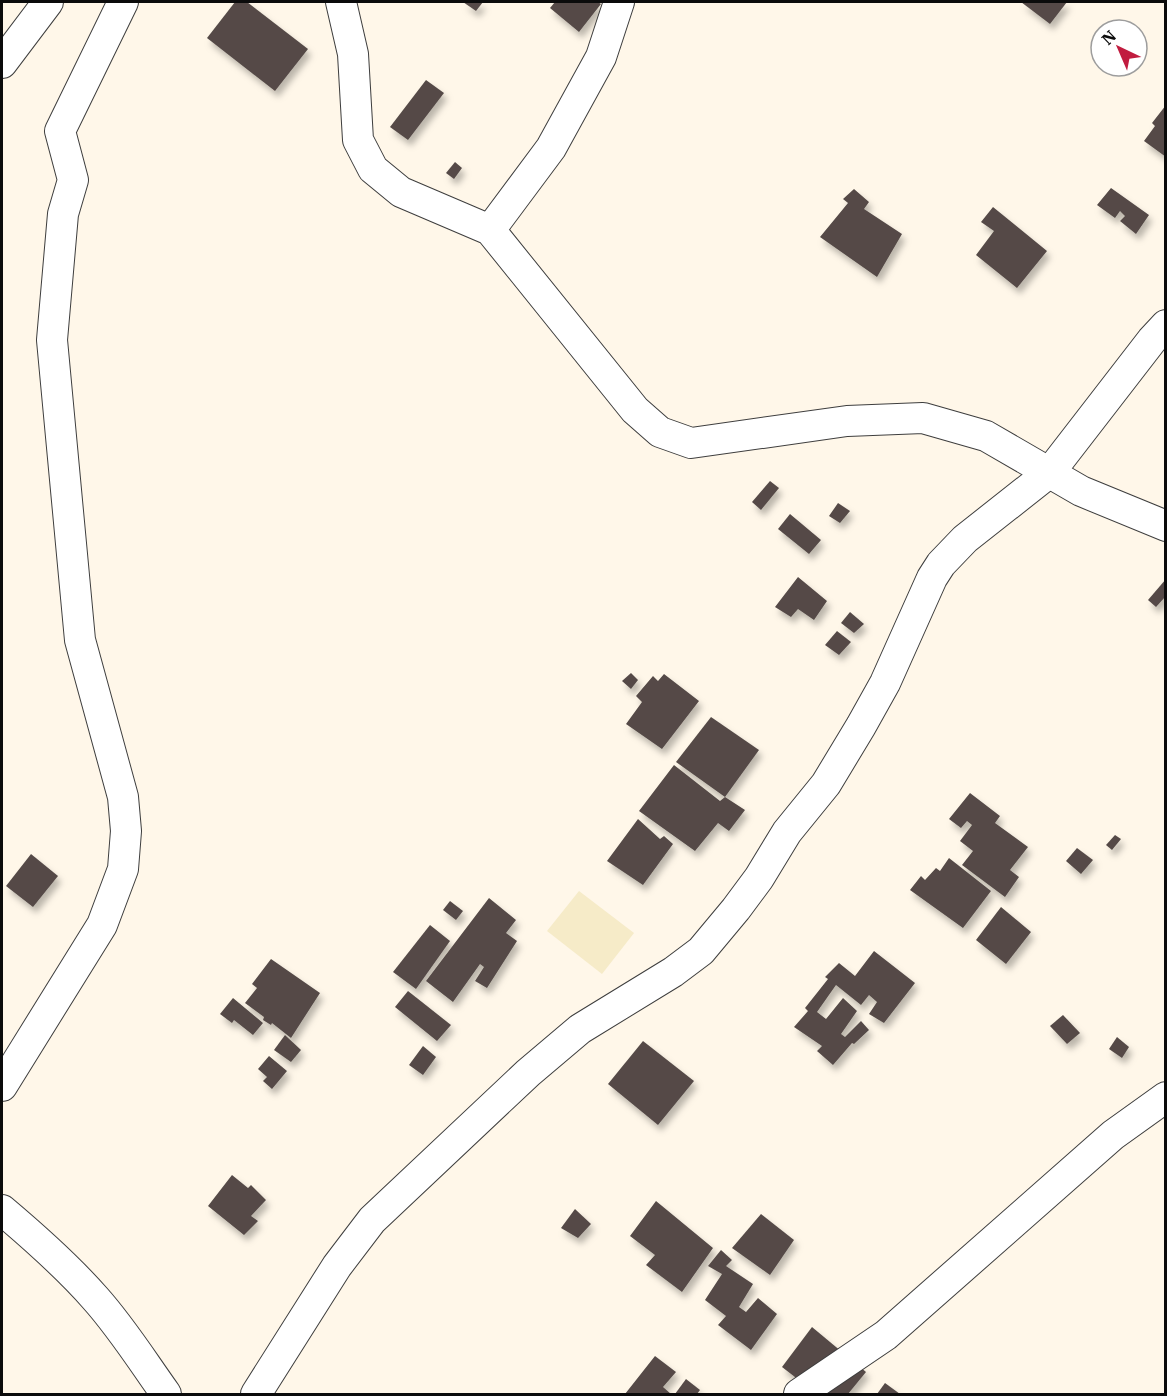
<svg xmlns="http://www.w3.org/2000/svg" width="1167" height="1396" viewBox="0 0 1167 1396" font-family="'IBM Plex Serif',serif">
	<defs>
		<filter id="shadow"><feDropShadow dx="3.5" dy="6" stdDeviation="3" flood-color="#0004"/></filter>
	</defs>
	<rect width="100%" height="100%" fill="#fff7e9"/>
	<!-- farmland -->
	<path fill="#f6ebc8" d="M 579,891 L 634,933 L 602,974 L 547,931 Z"/>
	<!-- building -->
	<g fill="#544a47" filter="url(#shadow)">
		<path d="M 235,2 L 247,2 L 308,49 L 275,91 L 207,38 Z"/>
		<path d="M 463,2 L 483,2 L 476,11 Z"/>
		<path d="M 555,2 L 598,2 L 601,4 L 579,32 L 550,8 Z"/>
		<path d="M 1021,2 L 1067,2 L 1050,24 Z"/>
		<path d="M 426,80 L 444,93 L 408,140 L 390,127 Z"/>
		<path d="M 1166,105 L 1166,157 L 1144,141 L 1155,126 L 1152,123 Z"/>
		<path d="M 455,162 L 462,168 L 454,179 L 446,173 Z"/>
		<path d="M 1111,188 L 1149,215 L 1136,234 L 1120,221 L 1125,216 L 1120,211 L 1115,218 L 1097,205 Z"/>
		<path d="M 854,189 L 869,202 L 864,209 L 902,234 L 877,277 L 820,237 L 848,203 L 843,199 Z"/>
		<path d="M 993,207 L 1047,251 L 1017,288 L 976,255 L 994,231 L 981,222 Z"/>
		<path d="M 770,481 L 779,488 L 761,510 L 752,502 Z"/>
		<path d="M 838,503 L 850,511 L 840,523 L 829,516 Z"/>
		<path d="M 790,514 L 821,540 L 809,554 L 778,529 Z"/>
		<path d="M 798,577 L 827,601 L 814,620 L 798,609 L 791,617 L 775,607 Z"/>
		<path d="M 1166,579 L 1166,596 L 1156,607 L 1148,600 Z"/>
		<path d="M 850,612 L 864,624 L 854,633 L 841,623 Z"/>
		<path d="M 837,631 L 851,642 L 839,655 L 825,645 Z"/>
		<path d="M 631,673 L 638,680 L 631,689 L 622,681 Z"/>
		<path d="M 664,674 L 699,701 L 662,749 L 626,724 L 642,702 L 636,696 L 653,676 L 658,681 Z"/>
		<path d="M 711,717 L 759,750 L 725,797 L 676,762 Z"/>
		<path d="M 674,765 L 720,801 L 725,797 L 745,810 L 729,831 L 718,823 L 695,851 L 639,811 Z"/>
		<path d="M 970,793 L 1000,816 L 995,823 L 1028,847 L 1010,870 L 1019,877 L 1005,897 L 962,865 L 973,851 L 960,841 L 972,825 L 967,821 L 961,828 L 949,819 Z"/>
		<path d="M 638,819 L 660,839 L 664,836 L 673,844 L 643,885 L 607,861 Z"/>
		<path d="M 1115,835 L 1121,839 L 1112,850 L 1106,845 Z"/>
		<path d="M 1077,848 L 1093,860 L 1081,874 L 1066,861 Z"/>
		<path d="M 31,854 L 58,876 L 33,907 L 6,886 Z"/>
		<path d="M 949,858 L 991,891 L 963,928 L 910,890 L 921,876 L 925,880 L 936,868 L 940,871 Z"/>
		<path d="M 489,898 L 516,920 L 506,933 L 517,941 L 487,988 L 475,981 L 484,967 L 480,964 L 453,1002 L 426,981 Z"/>
		<path d="M 450,901 L 463,911 L 456,920 L 443,910 Z"/>
		<path d="M 1001,907 L 1031,932 L 1006,964 L 976,940 Z"/>
		<path d="M 430,925 L 450,941 L 416,989 L 393,972 Z"/>
		<path d="M 874,951 L 915,983 L 884,1023 L 869,1014 L 877,1002 L 869,995 L 861,1005 L 836,985 L 817,1012 L 826,1019 L 843,998 L 857,1011 L 841,1034 L 845,1037 L 861,1021 L 869,1030 L 854,1044 L 852,1043 L 833,1065 L 817,1051 L 822,1046 L 794,1027 L 808,1011 L 805,1008 L 828,979 L 825,977 L 839,963 L 855,976 Z"/>
		<path d="M 271,959 L 320,993 L 291,1038 L 272,1023 L 271,1025 L 263,1020 L 264,1017 L 245,1003 L 257,988 L 252,984 Z"/>
		<path d="M 408,991 L 451,1025 L 437,1041 L 395,1007 Z"/>
		<path d="M 233,998 L 263,1023 L 253,1035 L 234,1020 L 232,1023 L 220,1014 Z"/>
		<path d="M 1063,1015 L 1080,1033 L 1067,1044 L 1050,1026 Z"/>
		<path d="M 285,1035 L 301,1050 L 291,1062 L 274,1050 Z"/>
		<path d="M 1117,1037 L 1129,1047 L 1122,1058 L 1109,1049 Z"/>
		<path d="M 643,1041 L 694,1081 L 658,1125 L 608,1084 Z"/>
		<path d="M 423,1046 L 436,1057 L 423,1075 L 409,1065 Z"/>
		<path d="M 269,1056 L 287,1071 L 272,1089 L 263,1081 L 267,1077 L 258,1069 Z"/>
		<path d="M 232,1175 L 248,1188 L 251,1185 L 266,1200 L 251,1216 L 258,1221 L 244,1235 L 208,1206 Z"/>
		<path d="M 656,1201 L 713,1248 L 682,1292 L 646,1265 L 655,1255 L 630,1236 Z"/>
		<path d="M 575,1209 L 591,1224 L 578,1238 L 561,1228 Z"/>
		<path d="M 761,1214 L 794,1240 L 770,1275 L 732,1248 Z"/>
		<path d="M 721,1250 L 732,1260 L 726,1266 L 753,1284 L 739,1307 L 746,1312 L 758,1298 L 777,1314 L 751,1350 L 718,1325 L 726,1316 L 705,1300 L 722,1274 L 708,1266 Z"/>
		<path d="M 812,1327 L 866,1372 L 848,1394 L 817,1394 L 782,1367 Z"/>
		<path d="M 655,1356 L 676,1372 L 663,1387 L 671,1394 L 625,1394 Z"/>
		<path d="M 686,1379 L 700,1390 L 697,1394 L 675,1394 Z"/>
		<path d="M 885,1383 L 900,1394 L 877,1394 Z"/>
	</g>
	<g fill="none" stroke-linecap="round" stroke-linejoin="round">
		<!-- minor casing -->
		<g stroke="#3e3e3e" stroke-width="32">
			<g id="minor">
				<path d="M 341,2 L 353,54 L 358,140 L 373,169 L 401,192 L 490,230 L 635,410 L 660,432 L 691,443 L 847,421 L 923,418 L 986,436 L 1081,491 L 1166,526"/>
				<path d="M 2,63 L 48,2"/>
				<path d="M 490,230 L 551,148 L 601,57 L 619,2"/>
				<path d="M 2,1086 L 102,925 L 123,869 L 126,831 L 123,797 L 80,640 L 52,340 L 63,214 L 73,180 L 60,131 L 123,2"/>
				<path d="M 2,1210 C 34,1237 67,1266 95,1298 C 122,1328 143,1362 166,1394"/>
				<path d="M 256,1394 L 337,1266 L 372,1220 L 528,1073 L 580,1029 L 673,972 L 701,951 L 736,909 L 759,878 L 787,832 L 826,784 L 861,726 L 885,683 L 932,578 L 941,564 L 965,539 L 1050,472 L 1152,340 L 1166,325"/>
				<path d="M 799,1394 L 886,1335 L 1113,1135 L 1166,1097"/>
			</g>
		</g>
		<!-- minor -->
		<use href="#minor" stroke="#fff" stroke-width="30"/>
	</g>
	<!-- border -->
	<rect width="1167" height="1396" fill="none" stroke="#0b0b0b" stroke-width="6"/>
	<!-- north arrow -->
	<g transform="translate(1119 48) rotate(316)"><circle r="28" fill="#ffffff" stroke="#9d9d9d" stroke-width="1.5"/>
	<path d="M0-4.5L10 22L0 15L-10 22Z" fill="#c11c3f"/>
	<text y="-9" font-size="16" font-weight="bold" text-anchor="middle" fill="#0b0b0b">N</text>
	</g>
</svg>
